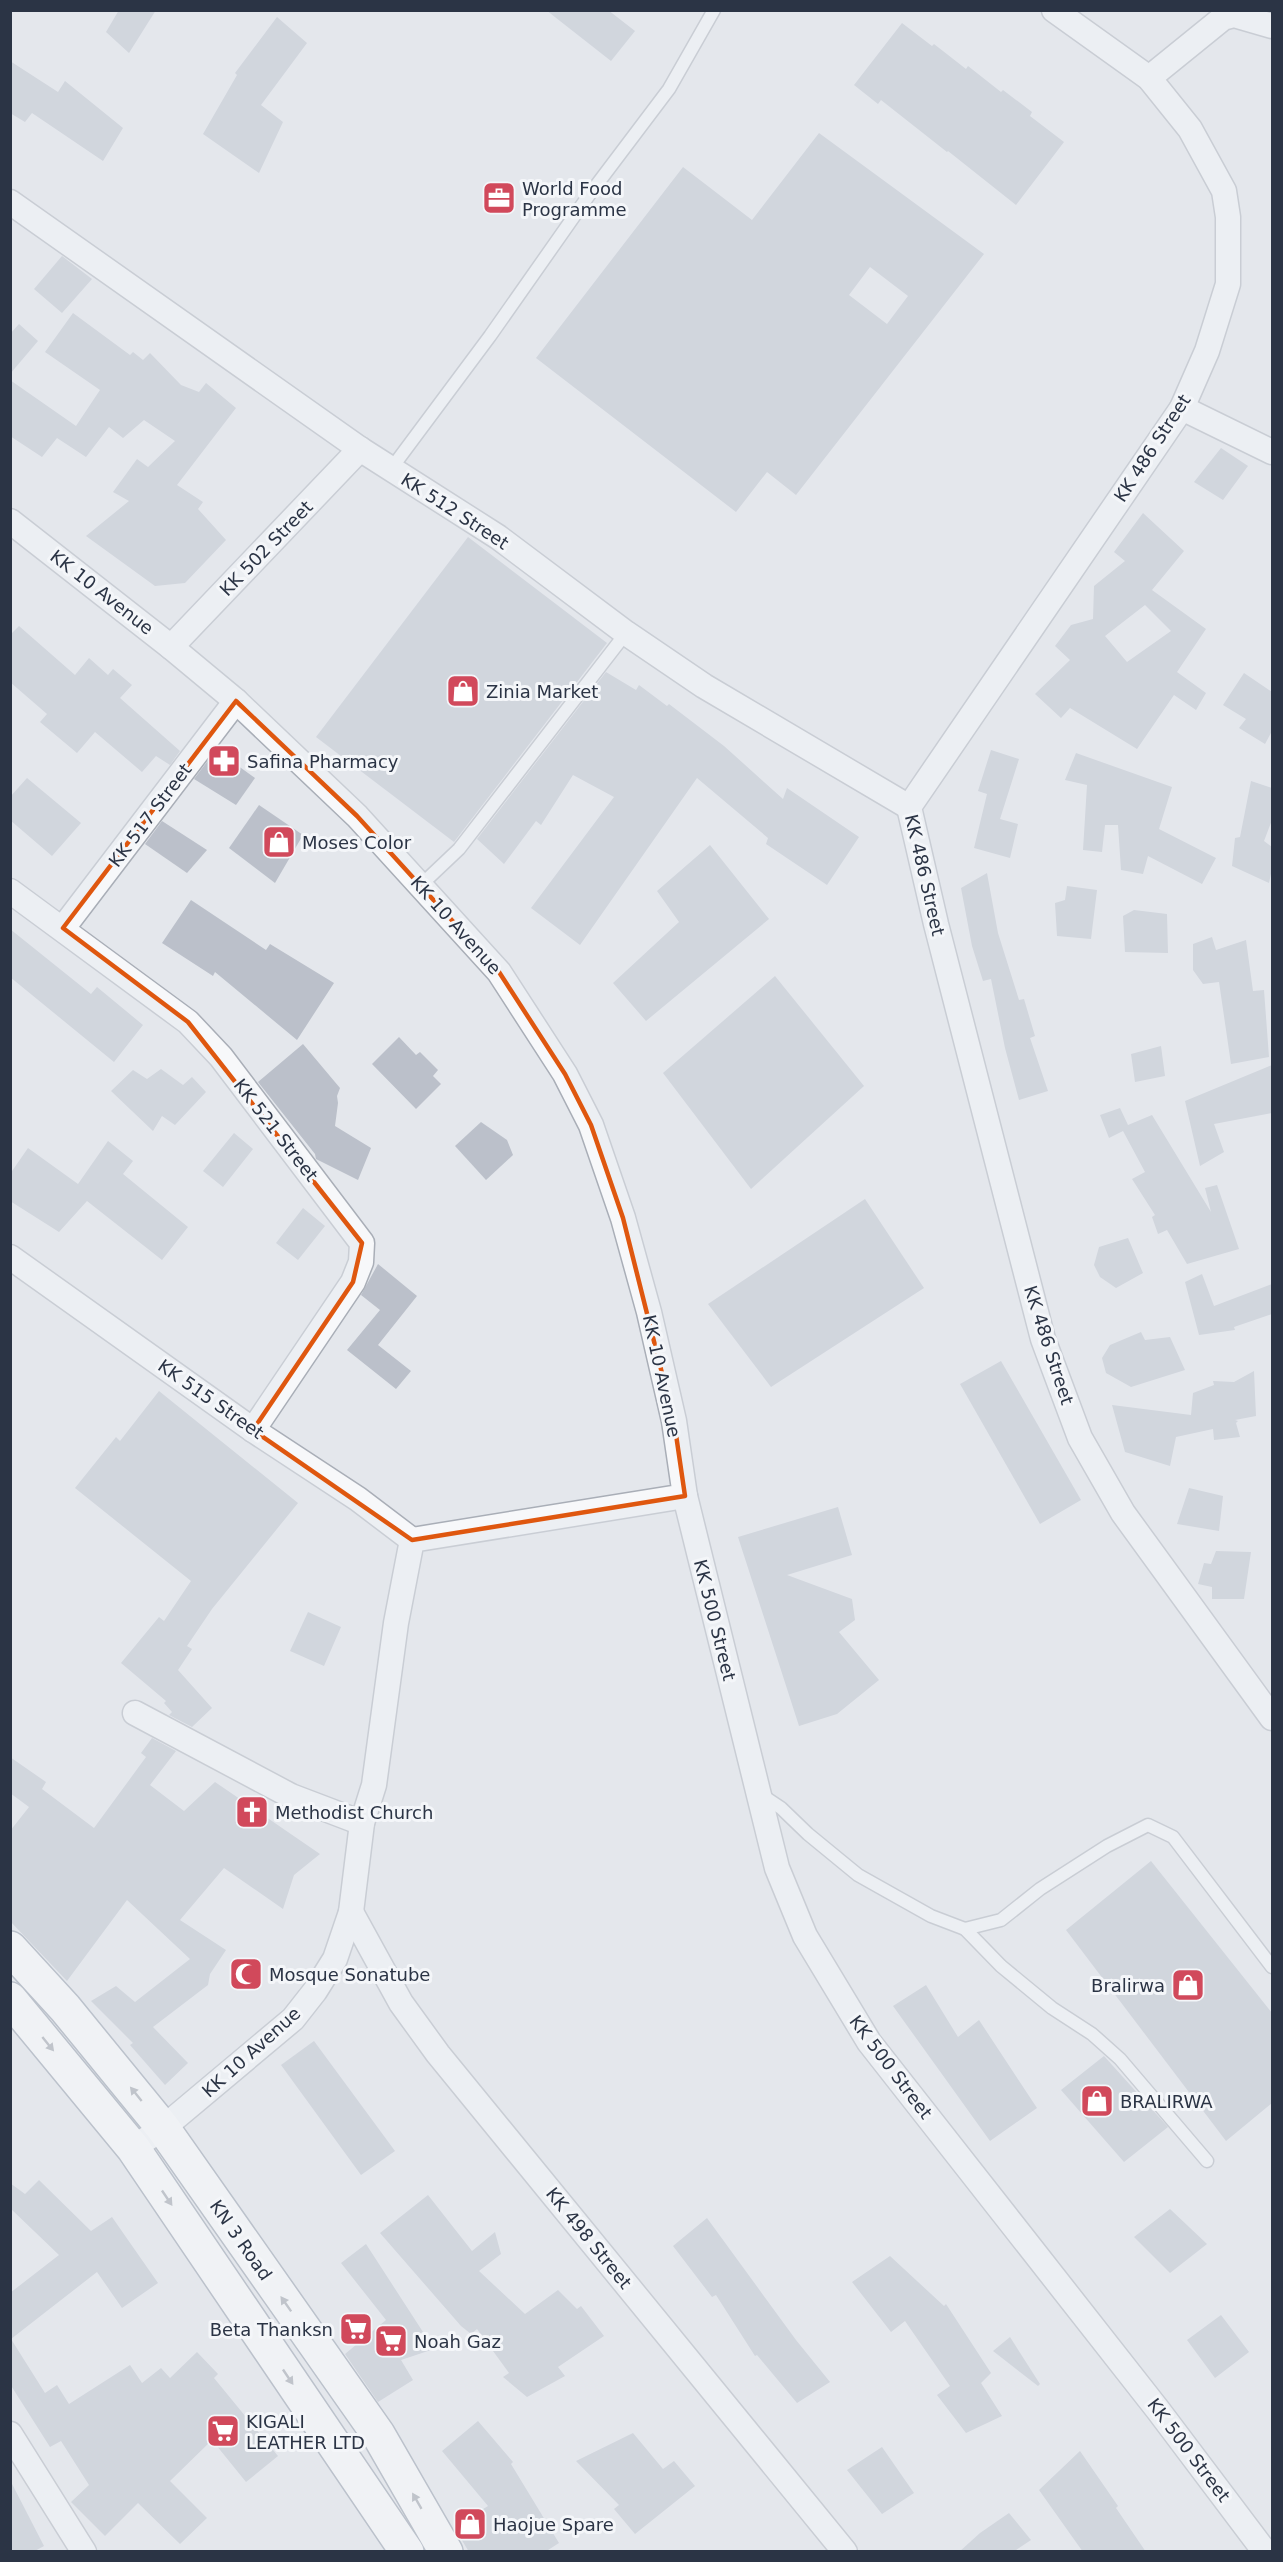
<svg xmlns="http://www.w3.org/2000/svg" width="1283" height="2562" viewBox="0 0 1283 2562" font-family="'DejaVu Sans',sans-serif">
	<rect width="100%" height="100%" fill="#e4e7ec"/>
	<!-- building -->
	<g fill="#bbc0ca" fill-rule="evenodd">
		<path d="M 119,10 L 156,10 L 129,53 L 106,32 Z"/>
		<path d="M 546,10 L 608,10 L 635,31 L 611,61 Z"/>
		<path d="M 277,17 L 307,43 L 261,105 L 283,122 L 259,173 L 203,134 L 237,75 L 235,73 Z"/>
		<path d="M 902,23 L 932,46 L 934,44 L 966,69 L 968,66 L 1001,92 L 1003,90 L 1032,112 L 1030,116 L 1064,142 L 1016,205 L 948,151 L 947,152 L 881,100 L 878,104 L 854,85 Z"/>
		<path d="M 10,61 L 58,92 L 65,81 L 123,128 L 103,161 L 32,113 L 25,122 L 10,113 Z"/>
		<path d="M 819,133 L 984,254 L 796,495 L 767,472 L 736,512 L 536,358 L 683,167 L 752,220 ZM 870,267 L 908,296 L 887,324 L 849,295 Z"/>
		<path d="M 62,256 L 92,279 L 62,313 L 34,289 Z"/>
		<path d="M 73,313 L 130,355 L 133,352 L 143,360 L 150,353 L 181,385 L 199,392 L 206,383 L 236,408 L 177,485 L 203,502 L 198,509 L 226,540 L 185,583 L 155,586 L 86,536 L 129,501 L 113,492 L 137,459 L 148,467 L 175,441 L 144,420 L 123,438 L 109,427 L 86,457 L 57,438 L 42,457 L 10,436 L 10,380 L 76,426 L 100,390 L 45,352 Z"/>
		<path d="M 19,324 L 38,341 L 10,374 L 10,334 Z"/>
		<path d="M 1221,448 L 1248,466 L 1223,500 L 1194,482 Z"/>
		<path d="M 1143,513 L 1184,551 L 1152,590 L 1206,629 L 1177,672 L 1206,693 L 1196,710 L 1174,695 L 1137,749 L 1070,708 L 1061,718 L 1035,694 L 1070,660 L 1055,646 L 1071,625 L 1093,619 L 1094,586 L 1125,561 L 1114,552 ZM 1145,605 L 1171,631 L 1127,662 L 1105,636 Z"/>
		<path d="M 468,537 L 607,643 L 454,842 L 316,737 Z"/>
		<path d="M 19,626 L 75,675 L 89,658 L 108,675 L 113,669 L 132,685 L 120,698 L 180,751 L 170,765 L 156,756 L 142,772 L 95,732 L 77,753 L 40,722 L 47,714 L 10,682 L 10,635 Z"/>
		<path d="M 606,672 L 636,690 L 639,685 L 667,706 L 669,704 L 724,746 L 783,799 L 787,788 L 859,837 L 827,885 L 766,844 L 768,838 L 697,778 L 580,945 L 531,908 L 614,797 L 573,775 L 541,825 L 536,821 L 504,864 L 477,839 Z"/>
		<path d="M 1244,673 L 1272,692 L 1272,731 L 1265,744 L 1239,728 L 1246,719 L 1223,705 Z"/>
		<path d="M 216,750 L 255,778 L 236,805 L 194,779 Z"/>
		<path d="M 991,750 L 1019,759 L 1000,819 L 1018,824 L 1010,858 L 974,848 L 987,794 L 978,791 Z"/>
		<path d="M 1076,753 L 1172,787 L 1159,829 L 1216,858 L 1202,884 L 1148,856 L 1143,874 L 1121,870 L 1118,825 L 1105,825 L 1102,852 L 1083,850 L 1087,785 L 1065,780 Z"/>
		<path d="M 27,778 L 81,823 L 52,856 L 10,820 L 10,797 Z"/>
		<path d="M 1251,781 L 1272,788 L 1272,820 L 1264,841 L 1272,847 L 1272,869 L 1269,883 L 1232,866 L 1235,838 L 1240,837 Z"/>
		<path d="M 259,805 L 303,835 L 275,883 L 229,848 Z"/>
		<path d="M 162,821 L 207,850 L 187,873 L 145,844 Z"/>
		<path d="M 710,845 L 769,919 L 646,1021 L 613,983 L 679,922 L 657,891 Z"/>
		<path d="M 987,873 L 998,933 L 1019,1000 L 1024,999 L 1035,1036 L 1030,1038 L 1048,1091 L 1019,1100 L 1005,1048 L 991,979 L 983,981 L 972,946 L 961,888 Z"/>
		<path d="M 1067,886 L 1097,890 L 1091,939 L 1057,936 L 1055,903 L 1065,900 Z"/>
		<path d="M 191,900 L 266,950 L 270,944 L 334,983 L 297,1040 L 215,972 L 213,976 L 162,943 Z"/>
		<path d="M 1134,910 L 1167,914 L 1168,953 L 1125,952 L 1123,916 Z"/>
		<path d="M 10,929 L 91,994 L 97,987 L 143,1025 L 114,1062 L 10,977 Z"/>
		<path d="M 1212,937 L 1216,950 L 1246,940 L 1253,991 L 1264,990 L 1269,1057 L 1231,1064 L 1219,982 L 1203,984 L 1193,970 L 1193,944 Z"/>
		<path d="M 775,976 L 864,1086 L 751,1189 L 663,1073 Z"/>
		<path d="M 399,1037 L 416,1055 L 420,1052 L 438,1070 L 433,1076 L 441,1084 L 416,1109 L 372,1064 Z"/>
		<path d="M 303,1044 L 340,1088 L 337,1096 L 338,1103 L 335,1126 L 371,1148 L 358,1180 L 316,1159 L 315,1154 L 258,1082 Z"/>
		<path d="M 1161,1046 L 1165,1076 L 1135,1082 L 1131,1054 Z"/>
		<path d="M 1272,1065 L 1272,1113 L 1214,1124 L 1224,1152 L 1200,1166 L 1185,1101 Z"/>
		<path d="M 161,1069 L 183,1085 L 192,1077 L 206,1092 L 175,1125 L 162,1116 L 153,1131 L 111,1091 L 133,1070 L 147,1079 Z"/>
		<path d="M 1120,1108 L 1128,1125 L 1152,1115 L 1211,1212 L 1205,1188 L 1217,1185 L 1239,1249 L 1187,1264 L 1167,1230 L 1158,1234 L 1152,1217 L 1155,1215 L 1132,1179 L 1145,1172 L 1123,1131 L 1109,1138 L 1100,1115 Z"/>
		<path d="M 481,1122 L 507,1140 L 513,1155 L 486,1180 L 455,1146 Z"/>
		<path d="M 234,1133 L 253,1149 L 223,1187 L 203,1171 Z"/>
		<path d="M 108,1141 L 133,1161 L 123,1174 L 188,1227 L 162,1260 L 87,1201 L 59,1232 L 10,1201 L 10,1174 L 28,1148 L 78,1184 Z"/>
		<path d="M 865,1199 L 924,1288 L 771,1387 L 708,1304 Z"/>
		<path d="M 303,1208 L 325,1226 L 298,1260 L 276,1243 Z"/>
		<path d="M 1128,1238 L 1143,1273 L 1116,1288 L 1100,1277 L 1094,1265 L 1099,1247 Z"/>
		<path d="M 378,1264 L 417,1296 L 378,1345 L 411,1371 L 396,1389 L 347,1350 L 380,1310 L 361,1295 Z"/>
		<path d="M 1202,1274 L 1214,1306 L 1272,1284 L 1272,1314 L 1234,1327 L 1235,1330 L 1199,1335 L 1185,1282 Z"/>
		<path d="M 1141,1332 L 1145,1340 L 1170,1337 L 1185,1370 L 1131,1387 L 1106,1373 L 1102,1358 L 1110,1345 Z"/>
		<path d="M 1001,1361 L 1081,1500 L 1040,1524 L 960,1384 Z"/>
		<path d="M 1254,1371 L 1256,1416 L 1235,1420 L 1238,1421 L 1236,1423 L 1240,1437 L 1214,1440 L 1213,1429 L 1176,1437 L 1170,1466 L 1125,1452 L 1112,1405 L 1191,1415 L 1193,1393 L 1214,1385 L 1213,1381 L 1234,1382 Z"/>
		<path d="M 159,1391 L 298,1503 L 212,1609 L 187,1646 L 192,1649 L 178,1670 L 212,1708 L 192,1727 L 169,1715 L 172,1712 L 164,1703 L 166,1701 L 121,1663 L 159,1617 L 164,1621 L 191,1581 L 75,1488 L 116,1437 L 120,1441 Z"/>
		<path d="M 1189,1488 L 1223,1496 L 1219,1531 L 1177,1524 Z"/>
		<path d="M 838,1507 L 852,1555 L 787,1575 L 852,1599 L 855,1620 L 839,1632 L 879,1680 L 837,1714 L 799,1726 L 738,1537 Z"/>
		<path d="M 1216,1551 L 1251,1552 L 1244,1599 L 1212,1599 L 1212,1587 L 1198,1584 L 1204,1563 L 1211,1564 Z"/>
		<path d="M 308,1612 L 341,1627 L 324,1666 L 290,1651 Z"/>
		<path d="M 152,1738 L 176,1751 L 150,1785 L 184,1811 L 215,1782 L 320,1854 L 294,1875 L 283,1909 L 224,1868 L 180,1920 L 226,1950 L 210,1974 L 208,1985 L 153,2027 L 188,2063 L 165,2085 L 130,2045 L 133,2043 L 91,2001 L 116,1986 L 135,2002 L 190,1959 L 127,1900 L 67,1981 L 10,1921 L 10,1831 L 29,1807 L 10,1793 L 10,1757 L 46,1782 L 42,1789 L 94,1828 L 146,1757 L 141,1753 Z"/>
		<path d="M 1151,1861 L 1272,2013 L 1272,2103 L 1226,2141 L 1066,1930 Z"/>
		<path d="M 926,1985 L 958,2037 L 979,2020 L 1037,2108 L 990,2141 L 893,2006 Z"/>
		<path d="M 314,2041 L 395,2151 L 361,2175 L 281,2065 Z"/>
		<path d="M 1104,2056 L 1168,2127 L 1124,2162 L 1061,2090 Z"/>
		<path d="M 39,2180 L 91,2231 L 112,2217 L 158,2283 L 122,2308 L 97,2272 L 11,2339 L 45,2393 L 57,2385 L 69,2404 L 130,2365 L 142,2383 L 161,2368 L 170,2378 L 197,2352 L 218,2374 L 214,2378 L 278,2456 L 246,2482 L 212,2440 L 170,2481 L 207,2518 L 180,2544 L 138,2503 L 105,2536 L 71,2502 L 89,2485 L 61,2441 L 50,2447 L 10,2384 L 10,2293 L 59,2255 L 10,2208 L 10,2183 L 25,2194 Z"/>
		<path d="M 428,2195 L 472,2251 L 495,2232 L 501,2254 L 479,2271 L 525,2314 L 558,2290 L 577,2309 L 581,2306 L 604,2336 L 558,2367 L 565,2376 L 527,2397 L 503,2377 L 509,2373 L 477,2329 L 471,2334 L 461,2326 L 380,2233 Z"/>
		<path d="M 1170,2209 L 1207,2244 L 1170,2273 L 1134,2237 Z"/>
		<path d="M 707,2218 L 796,2340 L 830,2382 L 797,2403 L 757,2355 L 755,2356 L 716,2295 L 712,2297 L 673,2246 Z"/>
		<path d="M 366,2244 L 434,2349 L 401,2360 L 413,2380 L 378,2402 L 345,2354 L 386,2320 L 341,2263 Z"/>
		<path d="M 890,2256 L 944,2306 L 946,2304 L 991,2373 L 981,2383 L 1002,2416 L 966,2433 L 937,2395 L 950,2386 L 905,2321 L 891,2332 L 852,2282 Z"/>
		<path d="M 1221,2315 L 1249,2352 L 1215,2378 L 1187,2340 Z"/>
		<path d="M 1010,2337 L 1040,2384 L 1038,2386 L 993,2351 Z"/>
		<path d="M 478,2421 L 513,2462 L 511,2464 L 559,2543 L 545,2552 L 469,2552 L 454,2527 L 488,2506 L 442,2451 Z"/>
		<path d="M 633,2433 L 663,2469 L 674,2461 L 695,2486 L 635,2534 L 614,2509 L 619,2505 L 576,2461 Z"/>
		<path d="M 882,2447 L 914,2493 L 882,2514 L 847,2470 Z"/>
		<path d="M 1080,2451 L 1118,2506 L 1116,2508 L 1146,2552 L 1083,2552 L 1039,2490 Z"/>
		<path d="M 10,2480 L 44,2546 L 33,2552 L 10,2552 Z"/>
		<path d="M 1009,2513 L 1031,2540 L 1013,2552 L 959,2552 L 980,2533 Z"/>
	</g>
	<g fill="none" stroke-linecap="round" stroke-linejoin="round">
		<!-- lane casing -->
		<g stroke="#a9aeb7" stroke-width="15">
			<g id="lane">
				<path d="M 391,469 L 490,336 L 589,195 L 669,89 L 714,10"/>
				<path d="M 421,885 L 459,849 L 626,633"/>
				<path d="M 760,1794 L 781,1808 L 808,1834 L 858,1875 L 931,1916 L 965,1929 L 1001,1920 L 1040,1889 L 1107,1846 L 1148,1825 L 1173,1837 L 1272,1967"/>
				<path d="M 965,1929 L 1001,1966 L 1052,2008 L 1092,2034 L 1120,2059 L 1207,2161"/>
			</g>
		</g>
		<!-- street casing -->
		<g stroke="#a9aeb7" stroke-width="27">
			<g id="street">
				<path d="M 1054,10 L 1149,78 L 1190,129 L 1224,191 L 1228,217 L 1228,284 L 1207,351 L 1182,408 L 909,807 L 936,924 L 1043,1339 L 1080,1438 L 1123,1513 L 1272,1718"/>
				<path d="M 1149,78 L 1223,18 L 1234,15 L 1272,26"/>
				<path d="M 10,202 L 360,449 L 498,537 L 626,633 L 704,686 L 909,807"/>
				<path d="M 1182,408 L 1272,452"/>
				<path d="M 10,521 L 171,647 L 236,701 L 357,816 L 499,972 L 565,1074 L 591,1125 L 623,1218 L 649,1312 L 674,1421 L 685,1496 L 412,1540 L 396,1623 L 374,1785 L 362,1823 L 351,1912 L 335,1959 L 315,1991 L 293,2019 L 163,2128 L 133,2148"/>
				<path d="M 171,647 L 360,449"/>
				<path d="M 10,891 L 188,1022 L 221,1057 L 362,1243 L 361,1262 L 353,1282 L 253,1430"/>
				<path d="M 63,928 L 236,701"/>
				<path d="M 10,1257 L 253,1430 L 358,1499 L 412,1540"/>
				<path d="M 685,1496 L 777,1868 L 805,1936 L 869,2042 L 1158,2410 L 1265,2552"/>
				<path d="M 135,1713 L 291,1796 L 362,1823"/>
				<path d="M 351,1912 L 401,2003 L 438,2054 L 845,2552"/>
				<path d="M 10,2434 L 84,2552"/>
			</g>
		</g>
		<!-- highway casing -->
		<g stroke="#8b94a3" stroke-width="36">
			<g id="highway">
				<path d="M 10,1948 L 65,2008 L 163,2128 L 378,2434 L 446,2552"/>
				<path d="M 10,1999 L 133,2148 L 407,2552"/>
			</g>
		</g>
		<!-- lane -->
		<use href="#lane" stroke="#f7f8fa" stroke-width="12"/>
		<!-- street -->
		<use href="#street" stroke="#f7f8fa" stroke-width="24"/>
		<!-- highway -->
		<use href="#highway" stroke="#fff" stroke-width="33"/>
	</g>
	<!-- one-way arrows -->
	<defs><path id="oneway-solid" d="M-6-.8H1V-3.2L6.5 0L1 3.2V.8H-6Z" transform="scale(1.5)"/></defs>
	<g fill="#959aa2">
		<use href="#oneway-solid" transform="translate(48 2044) rotate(51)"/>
		<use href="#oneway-solid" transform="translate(136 2094) rotate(-129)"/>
		<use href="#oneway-solid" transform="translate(167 2198) rotate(56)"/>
		<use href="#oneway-solid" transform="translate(286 2304) rotate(-125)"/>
		<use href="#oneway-solid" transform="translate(288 2377) rotate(56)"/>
		<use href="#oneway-solid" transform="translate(417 2501) rotate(-120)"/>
	</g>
	<!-- marked area -->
	<path d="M0 0H1283V2562H0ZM 236,701 L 357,816 L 499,972 L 565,1074 L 591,1125 L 623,1218 L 674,1421 L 685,1496 L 412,1540 L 253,1430 L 353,1282 L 362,1243 L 188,1022 L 63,928 Z" fill="#e4e7ec" fill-opacity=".55" fill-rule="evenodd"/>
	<path fill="none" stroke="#df570f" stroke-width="4.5" stroke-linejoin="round" d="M 236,701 L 357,816 L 499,972 L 565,1074 L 591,1125 L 623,1218 L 674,1421 L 685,1496 L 412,1540 L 253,1430 L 353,1282 L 362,1243 L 188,1022 L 63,928 Z"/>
	<!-- icons -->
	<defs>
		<g id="office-square" transform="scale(1.725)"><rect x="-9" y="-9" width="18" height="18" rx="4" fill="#d1495b" stroke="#f4f6f9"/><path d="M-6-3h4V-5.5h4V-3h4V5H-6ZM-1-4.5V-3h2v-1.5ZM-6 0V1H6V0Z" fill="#fff"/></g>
		<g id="shop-square" transform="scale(1.725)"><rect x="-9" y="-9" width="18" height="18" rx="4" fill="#d1495b" stroke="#f4f6f9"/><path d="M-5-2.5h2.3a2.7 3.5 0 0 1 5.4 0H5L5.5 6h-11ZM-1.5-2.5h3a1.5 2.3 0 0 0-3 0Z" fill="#fff"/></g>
		<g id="pharmacy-square" transform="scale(1.725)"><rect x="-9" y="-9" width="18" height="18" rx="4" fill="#d1495b" stroke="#f4f6f9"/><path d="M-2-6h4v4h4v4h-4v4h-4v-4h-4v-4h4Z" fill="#fff"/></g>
		<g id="church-square" transform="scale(1.725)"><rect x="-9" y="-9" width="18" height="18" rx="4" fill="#d1495b" stroke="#f4f6f9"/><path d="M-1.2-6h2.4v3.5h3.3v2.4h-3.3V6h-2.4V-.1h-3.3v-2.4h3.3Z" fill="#fff"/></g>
		<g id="mosque-square" transform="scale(1.725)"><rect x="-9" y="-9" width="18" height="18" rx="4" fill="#d1495b" stroke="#f4f6f9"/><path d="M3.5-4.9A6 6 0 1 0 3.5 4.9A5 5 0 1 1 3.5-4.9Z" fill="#fff"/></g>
		<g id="supermarket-square" transform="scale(1.725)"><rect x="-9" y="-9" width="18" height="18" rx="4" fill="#d1495b" stroke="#f4f6f9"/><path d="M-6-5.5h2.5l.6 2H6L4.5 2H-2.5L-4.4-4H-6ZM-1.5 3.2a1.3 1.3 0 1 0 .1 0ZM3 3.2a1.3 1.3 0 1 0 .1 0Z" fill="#fff"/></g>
	</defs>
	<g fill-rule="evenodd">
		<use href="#office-square" x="499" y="198"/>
		<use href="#shop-square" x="463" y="691"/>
		<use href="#pharmacy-square" x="224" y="761"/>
		<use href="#shop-square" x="279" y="842"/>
		<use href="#church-square" x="252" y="1812"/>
		<use href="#mosque-square" x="246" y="1974"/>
		<use href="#shop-square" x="1188" y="1985"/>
		<use href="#shop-square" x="1097" y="2101"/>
		<use href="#supermarket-square" x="356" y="2329"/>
		<use href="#supermarket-square" x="391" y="2341"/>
		<use href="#supermarket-square" x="223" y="2431"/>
		<use href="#shop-square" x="470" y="2524"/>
	</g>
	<g text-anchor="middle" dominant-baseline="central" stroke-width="6" stroke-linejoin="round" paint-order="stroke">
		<!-- poi labels -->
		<g font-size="18" fill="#2b3445" stroke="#f4f6f9" text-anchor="start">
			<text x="522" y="188">World Food<tspan x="522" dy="21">Programme</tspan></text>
			<text x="486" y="691">Zinia Market</text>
			<text x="247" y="761">Safina Pharmacy</text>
			<text x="302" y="842">Moses Color</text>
			<text x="275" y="1812">Methodist Church</text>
			<text x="269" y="1974">Mosque Sonatube</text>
			<text x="1165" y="1985" text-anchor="end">Bralirwa</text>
			<text x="1120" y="2101">BRALIRWA</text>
			<text x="333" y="2329" text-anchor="end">Beta Thanksn</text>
			<text x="414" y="2341">Noah Gaz</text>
			<text x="246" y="2421">KIGALI<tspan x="246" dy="21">LEATHER LTD</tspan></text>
			<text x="493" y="2524">Haojue Spare</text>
		</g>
		<!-- street labels -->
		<g font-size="18" fill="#2b3445" stroke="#f4f6f9">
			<text transform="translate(1152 448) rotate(-57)">KK 486 Street</text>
			<text transform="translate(455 511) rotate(33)">KK 512 Street</text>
			<text transform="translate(266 548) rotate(-46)">KK 502 Street</text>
			<text transform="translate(102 592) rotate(38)">KK 10 Avenue</text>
			<text transform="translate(150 815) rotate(-53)">KK 517 Street</text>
			<text transform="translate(925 875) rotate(77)">KK 486 Street</text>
			<text transform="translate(456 925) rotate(48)">KK 10 Avenue</text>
			<text transform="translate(276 1130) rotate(52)">KK 521 Street</text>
			<text transform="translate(1049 1345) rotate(72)">KK 486 Street</text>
			<text transform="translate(662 1376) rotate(78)">KK 10 Avenue</text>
			<text transform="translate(211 1399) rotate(35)">KK 515 Street</text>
			<text transform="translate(715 1620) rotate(76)">KK 500 Street</text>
			<text transform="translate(251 2052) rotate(-42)">KK 10 Avenue</text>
			<text transform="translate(891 2067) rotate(53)">KK 500 Street</text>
			<text transform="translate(589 2238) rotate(51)">KK 498 Street</text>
			<text transform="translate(241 2240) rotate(55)">KN 3 Road</text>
			<text transform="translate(1189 2450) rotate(53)">KK 500 Street</text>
		</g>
	</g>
	<!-- border -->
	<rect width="1283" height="2562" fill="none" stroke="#2b3445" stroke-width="24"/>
</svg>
